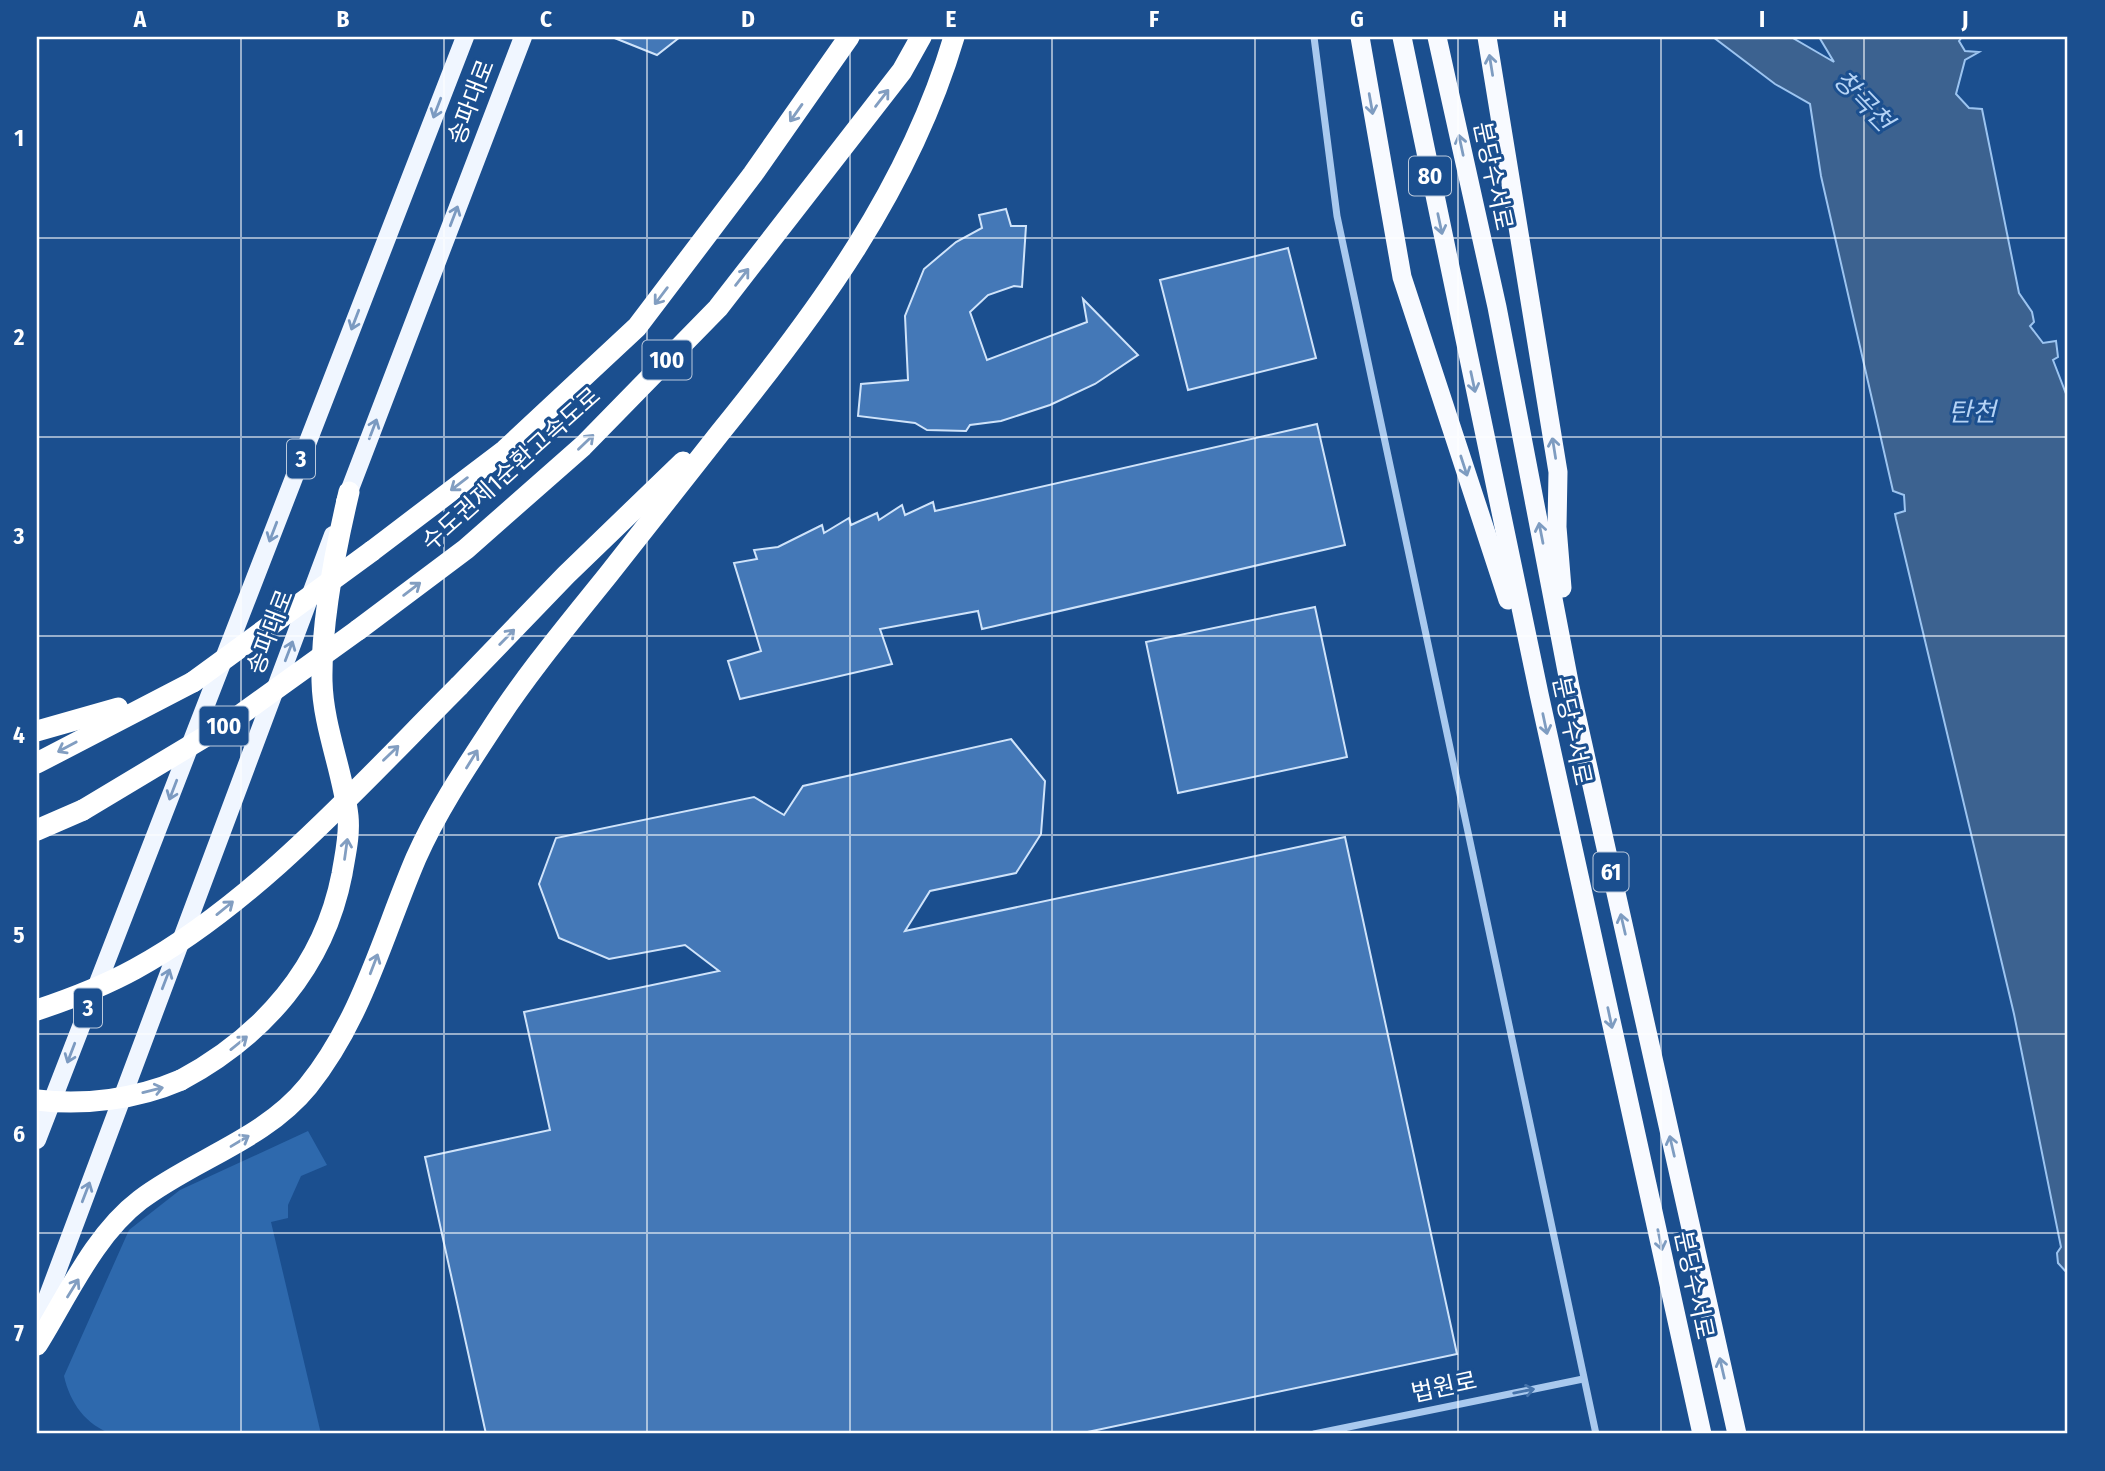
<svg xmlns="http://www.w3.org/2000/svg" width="2105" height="1471" viewBox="0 0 2105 1471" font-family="'Fira Sans Condensed','Noto Sans KR',sans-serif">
	<rect width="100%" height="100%" fill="#1b4f8f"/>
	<!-- green -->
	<path fill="#2e69ad" d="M 308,1131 L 327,1165 L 301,1176 L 288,1205 L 288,1218 L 271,1222 L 321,1434 L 112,1434 C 86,1425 70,1403 64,1376 L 129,1230 L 180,1190 Z"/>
	<!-- water -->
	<path fill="#3c6290" stroke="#9cc4f0" stroke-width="2" d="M 1713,37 L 1791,37 L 1834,62 L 1819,37 L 1962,37 L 1959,41 L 1965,51 L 1979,52 L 1965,60 L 1956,94 L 1969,108 L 1982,109 L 2019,293 L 2032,312 L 2034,322 L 2030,326 L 2043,343 L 2056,341 L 2058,357 L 2053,360 L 2068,399 L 2068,1274 L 2058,1263 L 2057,1253 L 2061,1247 L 2014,1014 L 1896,519 L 1895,514 L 1905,511 L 1904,495 L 1893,491 L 1821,176 L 1810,104 L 1775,84 Z"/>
	<!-- building -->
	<g fill="#4478b7" stroke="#cfe3fa" stroke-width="2">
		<path d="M 612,37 L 680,37 L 657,55 Z"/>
		<path d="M 1006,209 L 1011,226 L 1026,226 L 1022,287 L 1014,286 L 988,295 L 970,312 L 987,360 L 1087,322 L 1083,299 L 1138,355 L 1095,384 L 1050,405 L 1001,421 L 970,425 L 966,431 L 927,430 L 915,423 L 858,416 L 861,384 L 908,380 L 905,316 L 924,269 L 956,242 L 982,228 L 979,215 Z"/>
		<path d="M 1288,248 L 1316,358 L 1188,390 L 1160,280 Z"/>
		<path d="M 1317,424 L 1345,545 L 982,629 L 978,611 L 880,629 L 892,664 L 740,699 L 728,661 L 761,651 L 734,563 L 757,559 L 754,550 L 778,547 L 822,525 L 824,533 L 849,518 L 851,525 L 877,513 L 879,520 L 902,505 L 905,515 L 933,502 L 935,511 Z"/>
		<path d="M 1315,607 L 1347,757 L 1178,793 L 1146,642 Z"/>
		<path d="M 1011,739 L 1045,781 L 1041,834 L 1016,873 L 930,891 L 905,931 L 1345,837 L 1457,1354 L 1078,1434 L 486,1434 L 425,1157 L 550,1130 L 524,1012 L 719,971 L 685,945 L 609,959 L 559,938 L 539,884 L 556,838 L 754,797 L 784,815 L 803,786 Z"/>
	</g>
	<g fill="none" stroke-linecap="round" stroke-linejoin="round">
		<!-- minor -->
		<g stroke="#a9c9ee" stroke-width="7">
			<path d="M 1314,37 L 1337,216 L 1596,1434"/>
			<path d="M 1314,1434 L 1583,1379"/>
		</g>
		<!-- primary -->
		<g stroke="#f0f6ff" stroke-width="18">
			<path d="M 345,502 L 523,37"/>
			<path d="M 37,1140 L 465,37"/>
			<path d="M 37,1325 L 333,535"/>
		</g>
		<!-- trunk -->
		<g stroke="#f8faff" stroke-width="19">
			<path d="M 1360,37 L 1402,277 L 1508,600"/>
			<path d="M 1402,37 L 1539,694 L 1702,1434"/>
			<path d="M 1437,37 L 1497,307 L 1570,687 L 1737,1434"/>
			<path d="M 1487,37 L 1558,472 L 1557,527 L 1562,588"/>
		</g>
		<!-- motorway -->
		<g stroke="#fff" stroke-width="21">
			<path d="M 372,551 L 505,450 L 637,327 L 753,174 L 849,37"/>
			<path d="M 358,630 L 466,549 L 583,446 L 718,308 L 902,71 L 921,37"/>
			<path d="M 459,686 L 566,575 L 683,462"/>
			<path d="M 37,731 L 118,708"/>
			<path d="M 37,763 L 193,682"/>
			<path d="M 37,830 L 83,810"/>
			<path d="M 181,1080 C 263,1036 324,967 342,874 C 345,855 350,836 348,816 C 343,771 323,727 322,681 C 321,621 335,551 349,492"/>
			<path d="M 37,1345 C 67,1297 94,1235 140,1200 C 194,1159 264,1140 308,1086 C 362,1019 383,935 416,858 C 436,813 463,772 490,731 C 525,676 567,626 608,575 C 645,528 682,481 719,434 C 817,313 909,189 954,37"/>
		</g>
		<!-- motorway-bridge -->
		<g stroke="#fff" stroke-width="21">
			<path d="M 193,682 L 372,551"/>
			<path d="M 83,810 L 233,720 L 358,630"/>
			<path d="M 37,1010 C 70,999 104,986 135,969 C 256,903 362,783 459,686"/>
			<path d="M 37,1100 C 84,1106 137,1099 181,1080"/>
		</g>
	</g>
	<!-- one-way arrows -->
	<defs><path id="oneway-shaft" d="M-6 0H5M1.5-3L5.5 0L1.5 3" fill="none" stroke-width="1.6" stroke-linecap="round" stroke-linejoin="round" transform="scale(1.75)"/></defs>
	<g stroke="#7e9cc1">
		<use href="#oneway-shaft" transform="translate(1491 65) rotate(-99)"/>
		<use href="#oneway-shaft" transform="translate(1371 104) rotate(80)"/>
		<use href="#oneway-shaft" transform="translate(1461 145) rotate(-102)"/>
		<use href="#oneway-shaft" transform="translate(1440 224) rotate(78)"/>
		<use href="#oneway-shaft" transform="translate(1473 382) rotate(78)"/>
		<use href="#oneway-shaft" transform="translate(1554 448) rotate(-99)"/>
		<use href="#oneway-shaft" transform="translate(1464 466) rotate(72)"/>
		<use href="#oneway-shaft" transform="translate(1541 533) rotate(-101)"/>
		<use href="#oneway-shaft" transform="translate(1545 724) rotate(78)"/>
		<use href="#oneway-shaft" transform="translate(1623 924) rotate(-103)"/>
		<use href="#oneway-shaft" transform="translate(1610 1018) rotate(78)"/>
		<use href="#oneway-shaft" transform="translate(1672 1146) rotate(-103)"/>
		<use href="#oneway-shaft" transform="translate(1660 1240) rotate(78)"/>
		<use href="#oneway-shaft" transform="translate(1722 1368) rotate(-103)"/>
	</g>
	<g stroke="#829ec1">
		<use href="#oneway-shaft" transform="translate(882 98) rotate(-52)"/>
		<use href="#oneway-shaft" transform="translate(796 113) rotate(125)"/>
		<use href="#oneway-shaft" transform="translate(742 277) rotate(-52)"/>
		<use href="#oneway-shaft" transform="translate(661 296) rotate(127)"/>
		<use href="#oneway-shaft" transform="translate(586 442) rotate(-44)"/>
		<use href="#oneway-shaft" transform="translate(459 484) rotate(143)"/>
		<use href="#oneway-shaft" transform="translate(412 589) rotate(-37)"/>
		<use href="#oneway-shaft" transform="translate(507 637) rotate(-46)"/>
		<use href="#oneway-shaft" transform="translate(67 747) rotate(152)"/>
		<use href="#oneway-shaft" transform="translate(391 753) rotate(-44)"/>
		<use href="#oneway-shaft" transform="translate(472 759) rotate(-58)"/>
		<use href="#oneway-shaft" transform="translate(346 849) rotate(-82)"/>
		<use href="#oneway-shaft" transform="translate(225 908) rotate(-39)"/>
		<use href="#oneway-shaft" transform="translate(374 964) rotate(-69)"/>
		<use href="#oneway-shaft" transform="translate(239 1043) rotate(-39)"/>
		<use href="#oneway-shaft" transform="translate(153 1090) rotate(-14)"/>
		<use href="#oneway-shaft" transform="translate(240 1141) rotate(-31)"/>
		<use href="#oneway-shaft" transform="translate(73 1288) rotate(-58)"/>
	</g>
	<g stroke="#7b9ac1">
		<use href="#oneway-shaft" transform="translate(437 108) rotate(111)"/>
		<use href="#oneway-shaft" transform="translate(454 216) rotate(-69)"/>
		<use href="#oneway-shaft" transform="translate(355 320) rotate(111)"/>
		<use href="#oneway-shaft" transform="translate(373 429) rotate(-69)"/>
		<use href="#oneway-shaft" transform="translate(273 532) rotate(111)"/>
		<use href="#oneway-shaft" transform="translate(289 651) rotate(-69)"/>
		<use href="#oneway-shaft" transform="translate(173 790) rotate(111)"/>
		<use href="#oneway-shaft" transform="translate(166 979) rotate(-69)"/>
		<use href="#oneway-shaft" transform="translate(71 1053) rotate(111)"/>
		<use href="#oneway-shaft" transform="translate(86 1192) rotate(-69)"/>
	</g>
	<use stroke="#4674ac" href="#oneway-shaft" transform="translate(1524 1391) rotate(-11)"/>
	<!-- grid -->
	<path fill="none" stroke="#fff" stroke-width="2" stroke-opacity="0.55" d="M 241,37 L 241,1434M 444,37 L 444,1434M 647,37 L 647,1434M 850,37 L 850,1434M 1052,37 L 1052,1434M 1255,37 L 1255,1434M 1458,37 L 1458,1434M 1661,37 L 1661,1434M 1864,37 L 1864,1434M 37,238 L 2068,238M 37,437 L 2068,437M 37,636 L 2068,636M 37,835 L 2068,835M 37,1034 L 2068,1034M 37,1233 L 2068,1233"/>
	<g text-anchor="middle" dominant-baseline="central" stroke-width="6" stroke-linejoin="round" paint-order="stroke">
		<!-- shield labels -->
		<g fill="#1b4f8f" stroke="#bbcadd" stroke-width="2">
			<rect x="1409" y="156.5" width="42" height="39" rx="5"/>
			<rect x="642.5" y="340.5" width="49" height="39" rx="5"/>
			<rect x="287" y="439.5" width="28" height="39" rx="5"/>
			<rect x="199.5" y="706.5" width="49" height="39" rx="5"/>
			<rect x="1593.5" y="852.5" width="35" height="39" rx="5"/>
			<rect x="74" y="988.5" width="28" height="39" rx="5"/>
		</g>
		<g font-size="23" font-weight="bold" fill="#fff">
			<text x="1430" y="176">80</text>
			<text x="667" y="360">100</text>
			<text x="301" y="459">3</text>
			<text x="224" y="726">100</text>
			<text x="1611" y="872">61</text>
			<text x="88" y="1008">3</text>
		</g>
		<!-- street labels -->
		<g font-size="24" fill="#fff" stroke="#1b4f8f">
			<text transform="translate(471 102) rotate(-69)">송파대로</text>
			<text transform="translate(1493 176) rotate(78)">분당수서로</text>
			<text transform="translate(511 469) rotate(-42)">수도권제1순환고속도로</text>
			<text transform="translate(270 632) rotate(-69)">송파대로</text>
			<text transform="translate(1572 731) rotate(78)">분당수서로</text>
			<text transform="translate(1694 1285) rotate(78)">분당수서로</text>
			<text transform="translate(1444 1387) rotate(-12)">법원로</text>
		</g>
		<!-- water labels -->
		<g font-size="26" font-style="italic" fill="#b5d3f5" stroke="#1b4f8f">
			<text transform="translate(1863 101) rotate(46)">창곡천</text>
			<text x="1972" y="412">탄천</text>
		</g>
	</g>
	<!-- border -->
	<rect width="2105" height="1471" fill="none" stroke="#1b4f8f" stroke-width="77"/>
	<rect x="38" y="38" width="2028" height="1394" fill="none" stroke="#fff" stroke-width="2.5"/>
	<g font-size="23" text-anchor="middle" font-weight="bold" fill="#fff">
		<text x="140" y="27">A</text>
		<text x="343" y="27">B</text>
		<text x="546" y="27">C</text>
		<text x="748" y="27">D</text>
		<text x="951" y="27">E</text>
		<text x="1154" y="27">F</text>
		<text x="1357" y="27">G</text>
		<text x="1560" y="27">H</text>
		<text x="1762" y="27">I</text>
		<text x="1965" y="27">J</text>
		<text x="19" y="146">1</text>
		<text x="19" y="345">2</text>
		<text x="19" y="544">3</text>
		<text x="19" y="743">4</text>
		<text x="19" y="943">5</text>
		<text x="19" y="1142">6</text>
		<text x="19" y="1341">7</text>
	</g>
</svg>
